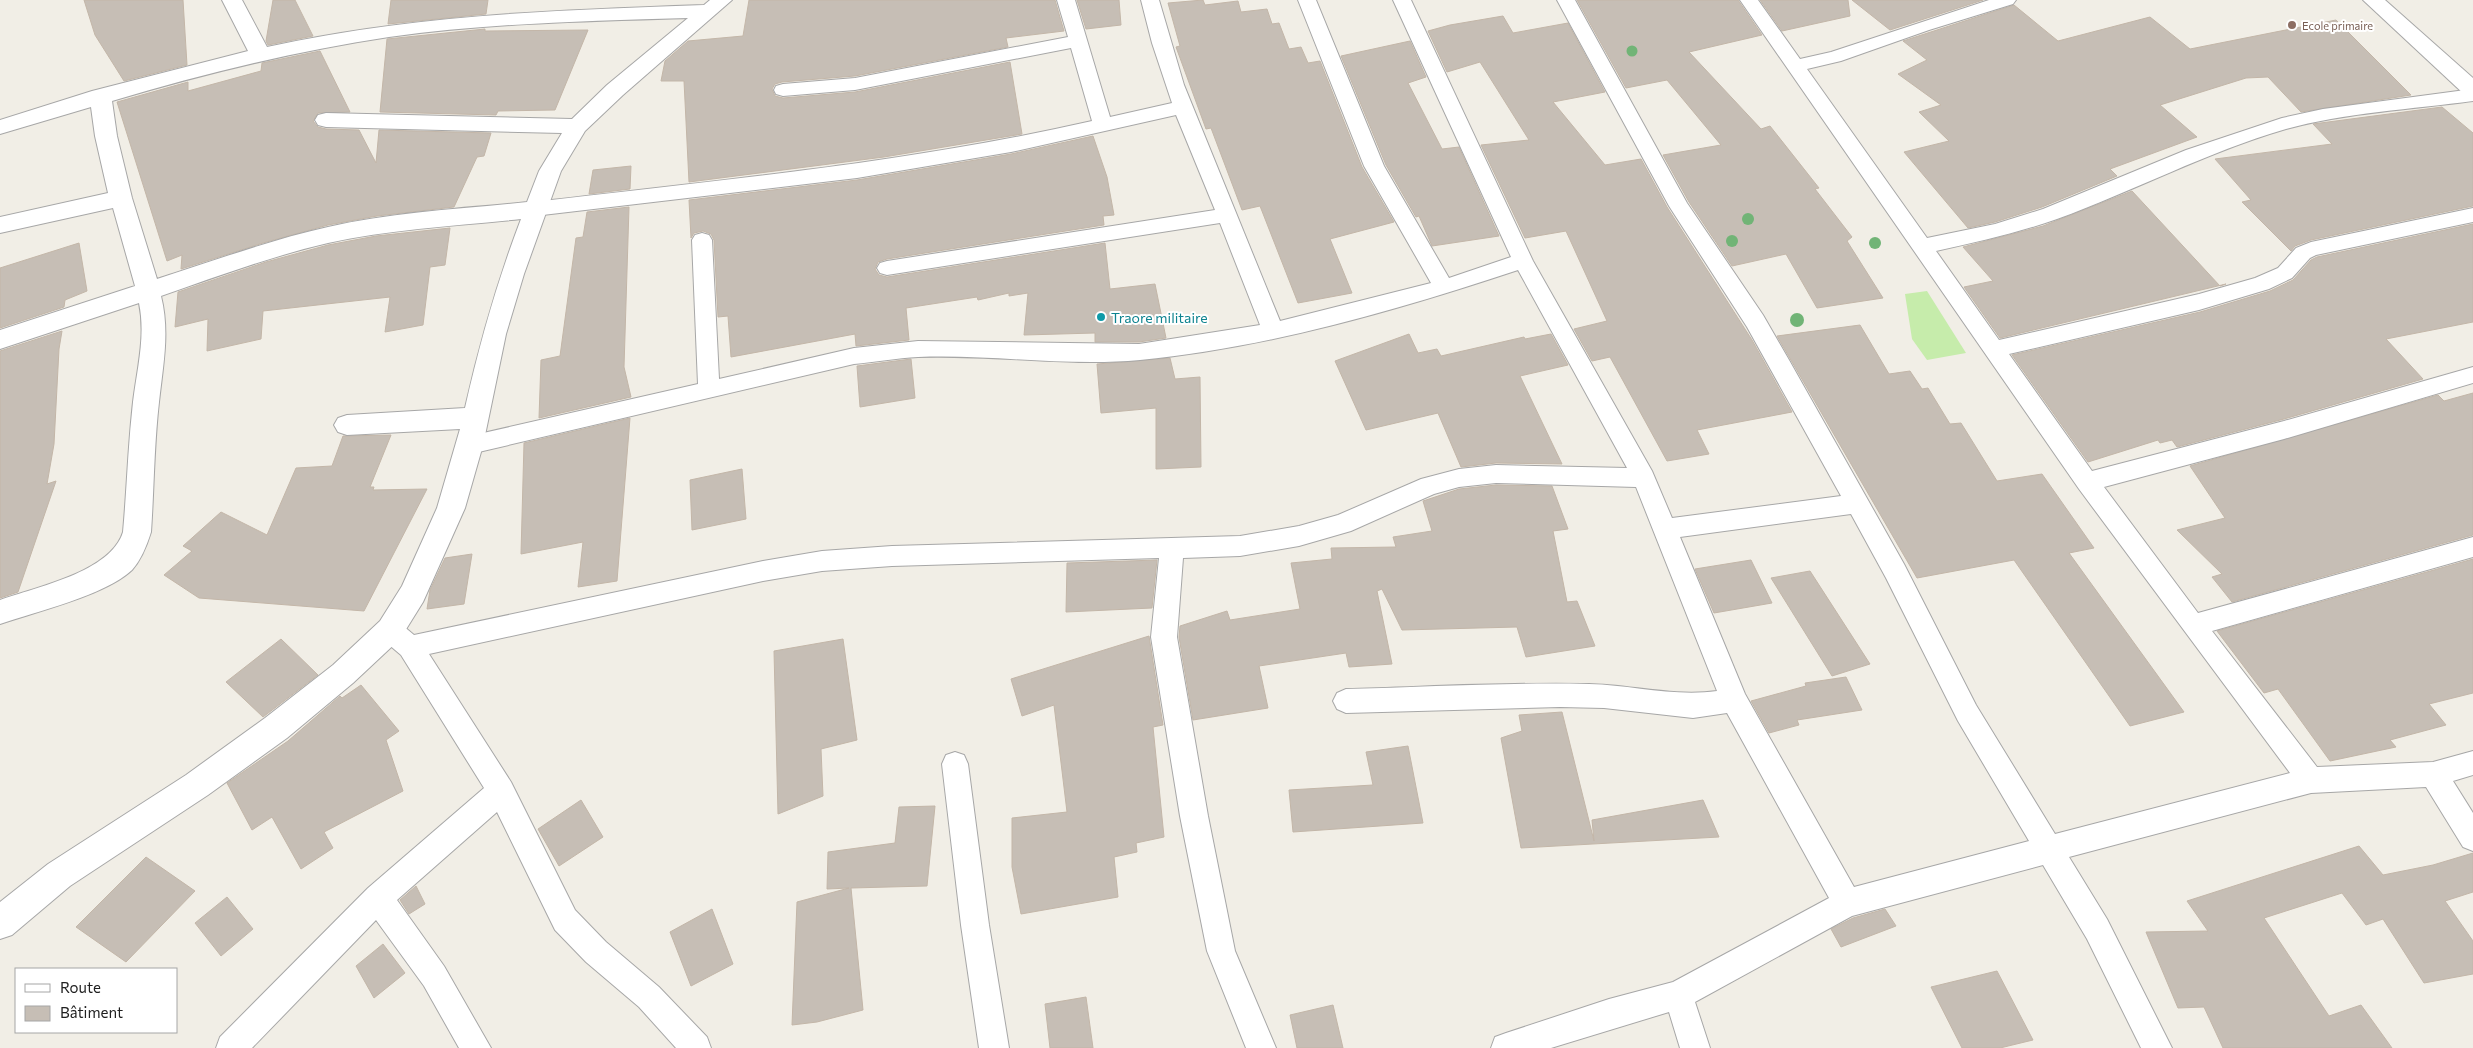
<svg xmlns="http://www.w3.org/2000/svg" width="2473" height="1048" viewBox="0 0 2473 1048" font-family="Commissioner,sans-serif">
	<rect width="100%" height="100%" fill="#f1eee6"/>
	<!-- grass -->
	<path fill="#c6ecab" d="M 1927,291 L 1966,353 L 1927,360 L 1912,339 L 1905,294 Z"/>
	<!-- building -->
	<g fill="#c6beb5" stroke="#c3b6a8">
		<path d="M 84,0 L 183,0 L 187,65 L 124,81 L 95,35 Z"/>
		<path d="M 273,0 L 295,0 L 313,36 L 268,45 L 266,41 Z"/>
		<path d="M 391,0 L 488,0 L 486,14 L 388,24 Z"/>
		<path d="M 749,0 L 1055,0 L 1064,31 L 1006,38 L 1008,47 L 855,76 L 782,82 L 775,84 L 772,89 L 775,96 L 783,98 L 855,92 L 1010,62 L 1022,134 L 884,157 L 689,182 L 684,81 L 661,81 L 665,61 L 688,41 L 743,36 Z"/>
		<path d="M 1077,0 L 1119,0 L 1121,25 L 1086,29 Z"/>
		<path d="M 1203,0 L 1205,5 L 1238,1 L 1241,12 L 1267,9 L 1272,24 L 1279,23 L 1289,49 L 1301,47 L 1308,63 L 1320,61 L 1362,167 L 1394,222 L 1330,239 L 1352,293 L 1298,303 L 1260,206 L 1242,210 L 1211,128 L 1206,129 L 1176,47 L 1180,46 L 1168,3 Z"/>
		<path d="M 1577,0 L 1738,0 L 1762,35 L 1689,52 L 1761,129 L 1770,126 L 1819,188 L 1815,189 L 1852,237 L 1847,241 L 1883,298 L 1817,308 L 1786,254 L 1732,266 L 1689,202 L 1663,155 L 1721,145 L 1667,80 L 1626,88 Z"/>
		<path d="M 1760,0 L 1848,0 L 1850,16 L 1782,31 Z"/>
		<path d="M 1852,0 L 1983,0 L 1890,30 Z"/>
		<path d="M 2014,5 L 2058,41 L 2150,17 L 2190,49 L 2336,20 L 2411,95 L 2301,112 L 2268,77 L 2246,78 L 2160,105 L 2197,137 L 2110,169 L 2117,176 L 2042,207 L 1995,222 L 1968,228 L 1904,152 L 1949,141 L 1919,112 L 1941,105 L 1898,74 L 1927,60 L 1903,41 Z"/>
		<path d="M 1503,16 L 1513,33 L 1568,23 L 1605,92 L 1553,102 L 1605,165 L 1641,159 L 1667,207 L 1752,340 L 1792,412 L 1697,430 L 1709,454 L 1667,461 L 1610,357 L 1592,361 L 1574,329 L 1607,321 L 1566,231 L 1525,238 L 1481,145 L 1529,140 L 1480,62 L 1447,72 L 1428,31 L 1450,25 Z"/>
		<path d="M 485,29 L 485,31 L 588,30 L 555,110 L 498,111 L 496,115 L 380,112 L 387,39 Z"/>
		<path d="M 1410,41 L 1426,77 L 1408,83 L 1442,149 L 1459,147 L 1499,236 L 1432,246 L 1419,216 L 1416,217 L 1386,165 L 1341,56 Z"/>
		<path d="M 320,51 L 350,112 L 318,113 L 313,121 L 318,127 L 326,129 L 359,130 L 376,163 L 379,130 L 491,133 L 484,156 L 477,157 L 454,207 L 377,216 L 328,225 L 263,243 L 181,269 L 182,255 L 167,261 L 117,102 L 188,82 L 188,91 L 261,71 L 262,63 Z"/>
		<path d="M 2442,107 L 2473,133 L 2473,206 L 2311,240 L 2295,246 L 2291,251 L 2242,202 L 2251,200 L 2215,159 L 2332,144 L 2313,124 Z"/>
		<path d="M 1093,136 L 1107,177 L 1114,215 L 1103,216 L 1104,225 L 887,259 L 878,262 L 875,269 L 879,275 L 887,277 L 1105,243 L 1110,289 L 1155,284 L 1166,338 L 1139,342 L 1095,342 L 1095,333 L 1024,335 L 1028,293 L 1009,296 L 1009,293 L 978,300 L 977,297 L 906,308 L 909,340 L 856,346 L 855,334 L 731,357 L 728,316 L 718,317 L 714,240 L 711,234 L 703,231 L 694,233 L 691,238 L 689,200 L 857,180 L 1011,154 Z"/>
		<path d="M 631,166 L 630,189 L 589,194 L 593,170 Z"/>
		<path d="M 2132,191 L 2220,286 L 2226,284 L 2000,338 L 1964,287 L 1993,281 L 1963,247 L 2043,226 Z"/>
		<path d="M 629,207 L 624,367 L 631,397 L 539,418 L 541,360 L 560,356 L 576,238 L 583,237 L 587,212 Z"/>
		<path d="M 2473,224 L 2473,322 L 2386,339 L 2423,379 L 2284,419 L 2177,447 L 2172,440 L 2160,443 L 2158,440 L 2088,462 L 2012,355 L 2200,312 L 2270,291 L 2293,280 L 2311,260 L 2317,257 Z"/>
		<path d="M 450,228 L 445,265 L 430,267 L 423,325 L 385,332 L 390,297 L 263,311 L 261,339 L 207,351 L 208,319 L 175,327 L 178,292 L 266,262 L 328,245 L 376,236 Z"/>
		<path d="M 79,243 L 87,291 L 65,300 L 64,307 L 0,328 L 0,268 Z"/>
		<path d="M 1860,325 L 1889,374 L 1910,371 L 1922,389 L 1928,388 L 1950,424 L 1961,423 L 1997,481 L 2042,474 L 2094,548 L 2069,553 L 2184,712 L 2130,726 L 2014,560 L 1917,578 L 1777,336 Z"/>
		<path d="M 62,331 L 59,349 L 54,444 L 47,484 L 56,481 L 18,592 L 0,598 L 0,351 Z"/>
		<path d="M 1409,334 L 1418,353 L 1437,349 L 1441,356 L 1524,337 L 1525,339 L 1551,334 L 1568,365 L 1520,376 L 1562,464 L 1496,463 L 1461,467 L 1438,413 L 1366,430 L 1335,361 Z"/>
		<path d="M 1170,358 L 1175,379 L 1200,377 L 1201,467 L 1156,469 L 1156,408 L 1101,413 L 1097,364 Z"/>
		<path d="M 911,359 L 915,398 L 860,407 L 857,366 Z"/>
		<path d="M 2473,393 L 2473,535 L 2232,602 L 2212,577 L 2222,574 L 2177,530 L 2225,518 L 2190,466 L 2438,395 L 2444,401 Z"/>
		<path d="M 630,418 L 617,581 L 578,587 L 583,542 L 521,554 L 524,443 Z"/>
		<path d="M 391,435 L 370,487 L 374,487 L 373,490 L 427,489 L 364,611 L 199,598 L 164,575 L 192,551 L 183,546 L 221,512 L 267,535 L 296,468 L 332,466 L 343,436 Z"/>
		<path d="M 742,469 L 746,519 L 692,530 L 690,480 Z"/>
		<path d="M 1496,485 L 1552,486 L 1568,529 L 1553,531 L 1567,602 L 1577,601 L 1595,646 L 1526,657 L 1517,627 L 1402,630 L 1382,589 L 1377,591 L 1392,664 L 1349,667 L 1346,653 L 1259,666 L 1268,708 L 1193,720 L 1179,637 L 1180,626 L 1227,611 L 1230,620 L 1300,609 L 1291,563 L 1332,559 L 1331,548 L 1396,547 L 1393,537 L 1432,531 L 1423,501 L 1459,489 Z"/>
		<path d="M 472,554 L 464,604 L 427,609 L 430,590 L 445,558 Z"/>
		<path d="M 2473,559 L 2473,693 L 2429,704 L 2446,725 L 2390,740 L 2396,747 L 2330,761 L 2278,689 L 2264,693 L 2217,631 Z"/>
		<path d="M 1157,560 L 1152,608 L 1066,612 L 1067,563 Z"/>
		<path d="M 1751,560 L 1772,603 L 1714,613 L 1695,569 Z"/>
		<path d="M 1810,571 L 1870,664 L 1832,676 L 1771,578 Z"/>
		<path d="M 1149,636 L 1163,725 L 1153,727 L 1164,837 L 1136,843 L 1137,852 L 1114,857 L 1118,897 L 1021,914 L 1012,867 L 1012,818 L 1067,812 L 1054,705 L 1022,716 L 1011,679 Z"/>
		<path d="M 281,639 L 318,675 L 263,717 L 226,682 Z"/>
		<path d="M 843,639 L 857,740 L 821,749 L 823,796 L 778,814 L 774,651 Z"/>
		<path d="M 1846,677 L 1862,710 L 1797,720 L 1799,725 L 1769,733 L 1751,701 L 1806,686 L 1805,683 Z"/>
		<path d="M 361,685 L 399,731 L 386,740 L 403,791 L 324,832 L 333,848 L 301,869 L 272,817 L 252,830 L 227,783 L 288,741 L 340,696 L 342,698 Z"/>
		<path d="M 1562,712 L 1594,841 L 1592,820 L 1703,800 L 1719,837 L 1521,848 L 1501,738 L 1522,731 L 1519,715 Z"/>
		<path d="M 1408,746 L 1423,823 L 1293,832 L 1289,790 L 1373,785 L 1366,752 Z"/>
		<path d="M 581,800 L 603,837 L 559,866 L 538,829 Z"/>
		<path d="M 935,806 L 927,886 L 851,888 L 863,1010 L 817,1022 L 792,1025 L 797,902 L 849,888 L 827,889 L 828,852 L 895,843 L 899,807 Z"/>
		<path d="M 2359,846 L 2383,875 L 2433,865 L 2473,853 L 2473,892 L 2445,901 L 2473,941 L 2473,974 L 2424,983 L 2383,919 L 2366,925 L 2342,893 L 2264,918 L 2329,1016 L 2361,1005 L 2392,1048 L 2223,1048 L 2204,1007 L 2178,1008 L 2146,932 L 2208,931 L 2187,901 Z"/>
		<path d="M 146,857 L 195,891 L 126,962 L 76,927 Z"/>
		<path d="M 416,886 L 425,904 L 409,914 L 400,900 Z"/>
		<path d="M 227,897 L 253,929 L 221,956 L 195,923 Z"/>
		<path d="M 712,909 L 733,964 L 691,986 L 670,932 Z"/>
		<path d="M 1885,909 L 1896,926 L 1841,947 L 1831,929 L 1853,918 Z"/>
		<path d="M 383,944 L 405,973 L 374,998 L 356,966 Z"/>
		<path d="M 1997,971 L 2033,1040 L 2000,1048 L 1962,1048 L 1931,987 Z"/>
		<path d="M 1086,997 L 1093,1048 L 1050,1048 L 1045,1004 Z"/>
		<path d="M 1333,1005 L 1343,1048 L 1297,1048 L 1290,1015 Z"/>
	</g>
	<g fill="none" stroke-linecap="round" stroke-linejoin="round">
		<!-- lane casing -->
		<g stroke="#a7a7a7" stroke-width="2">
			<g id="lane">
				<path d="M 1057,0 L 1075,0 L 1110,117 L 1172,103 L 1152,43 L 1141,0 L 1159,0 L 1184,85 L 1280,321 L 1431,283 L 1364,166 L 1298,0 L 1316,0 L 1384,166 L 1449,278 L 1511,257 L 1393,0 L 1411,0 L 1533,261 L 1652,471 L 1672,518 L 1841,496 L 1747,327 L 1669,206 L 1557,0 L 1575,0 L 1687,203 L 1763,315 L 1789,360 L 1904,564 L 1976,705 L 2055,834 L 2290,773 L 2079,489 L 1740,0 L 1758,0 L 1800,59 L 1831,52 L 1989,0 L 2016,0 L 2013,4 L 1929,30 L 1841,61 L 1807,69 L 1927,238 L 1995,224 L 2043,209 L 2186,150 L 2282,118 L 2323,109 L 2473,89 L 2473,101 C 2414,109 2343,113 2286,129 C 2207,152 2134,191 2057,219 C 2017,233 1977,242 1936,251 L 1999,340 L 2199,294 L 2255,278 L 2278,268 L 2296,248 L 2311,242 L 2473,208 L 2473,222 L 2316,255 L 2310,258 L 2292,278 L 2269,289 L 2199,310 L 2009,354 L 2092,471 L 2284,421 L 2473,367 L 2473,383 L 2284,439 L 2104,487 L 2198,613 L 2473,537 L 2473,557 L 2212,631 L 2317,767 L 2433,762 L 2473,751 L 2473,775 L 2453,781 L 2473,813 L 2473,851 L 2463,847 L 2426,787 L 2311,793 L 2069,857 L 2107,919 L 2172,1048 L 2141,1048 L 2087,939 L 2043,865 L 1852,916 L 1695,1002 L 1710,1048 L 1680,1048 L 1669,1012 L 1551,1048 L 1491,1048 L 1495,1037 L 1506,1033 L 1609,999 L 1673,982 L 1829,898 L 1727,713 L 1693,718 L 1604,708 L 1560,707 L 1346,713 L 1337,709 L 1333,701 L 1337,693 L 1346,689 C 1427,687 1508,682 1589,684 C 1632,685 1674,697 1717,691 L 1636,487 L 1496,483 L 1459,487 L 1434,494 L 1351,531 L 1299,546 L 1240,556 L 1183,558 L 1177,637 L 1208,816 L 1235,951 L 1276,1048 L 1246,1048 L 1207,951 L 1180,816 L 1151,637 L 1159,558 L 892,566 L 822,571 L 763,581 L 429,654 L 511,782 L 575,910 L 606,942 L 659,987 L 707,1037 L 711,1048 L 676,1048 L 639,1007 L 586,962 L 555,930 L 497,812 L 397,900 L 444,966 L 491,1048 L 459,1048 L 424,986 L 376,920 L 252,1048 L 216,1048 L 220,1037 L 368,888 L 484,788 L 401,655 L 381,638 L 377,630 L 381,622 C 396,617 403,626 414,635 L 763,561 L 822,551 L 892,546 L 1240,536 L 1299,526 L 1338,515 L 1421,479 L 1459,469 L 1496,465 L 1627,468 L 1518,270 C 1398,310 1266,348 1140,360 C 1067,367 992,354 918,357 C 897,358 875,362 854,364 L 470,454 L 462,451 L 459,445 L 462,439 L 470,436 L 698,384 L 692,240 L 695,235 L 702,233 L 709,235 L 712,240 L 719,379 L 854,348 L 918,341 L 1139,344 L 1260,325 L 1220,223 L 887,275 L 880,273 L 877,268 L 880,263 L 887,261 L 1215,210 L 1176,115 L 1011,152 L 857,178 L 534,216 L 527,214 L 524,209 L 527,204 L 534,202 C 721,180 908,163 1092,121 L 1071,48 L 855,90 L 783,96 L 776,94 L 774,90 L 776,86 L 783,84 L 855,78 L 1068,37 ZM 1851,514 L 1886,578 L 1958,721 L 2029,841 L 1854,887 L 1745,694 L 1680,537 Z"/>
				<path d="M 955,752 L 964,755 L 968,764 L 989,925 L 1009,1048 L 979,1048 L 961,925 L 942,764 L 946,755 Z"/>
			</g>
		</g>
		<!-- street casing -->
		<g stroke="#a7a7a7" stroke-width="2">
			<g id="street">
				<path d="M 222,0 L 242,0 L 267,47 C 411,15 557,10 704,5 L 710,0 L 732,0 L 623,95 L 585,131 L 561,171 L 524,274 L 506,334 L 483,445 L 465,508 L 423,602 L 400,639 L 353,683 L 287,738 L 208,795 L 70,886 L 12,935 L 0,939 L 0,902 L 48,864 L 186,775 L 265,718 L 333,665 L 380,621 L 402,586 L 437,508 L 460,429 L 347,435 L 338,432 L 334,425 L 338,418 L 347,415 L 465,408 C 480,342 497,282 521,219 C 457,226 391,229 328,243 C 272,256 216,277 161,296 C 170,332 163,365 159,402 C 154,445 154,489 151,532 C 147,545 141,560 132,570 C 106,595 35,612 0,624 L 0,600 C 36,587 111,572 123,532 C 127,489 128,445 133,402 C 137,369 146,336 139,303 L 0,349 L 0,330 L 135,286 L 113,208 L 0,233 L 0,217 L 108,193 L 95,136 L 91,107 L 0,134 L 0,120 L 92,91 L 248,51 ZM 688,18 L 607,85 L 572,119 L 326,113 L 318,115 L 315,120 L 318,125 L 326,127 L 562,133 L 539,171 L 527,202 C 461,209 392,212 328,227 C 270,240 213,261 157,279 L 132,198 L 117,136 L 112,101 C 203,74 295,51 389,37 C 488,23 588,21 688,18 Z"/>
				<path d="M 2363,0 L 2385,0 L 2473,78 L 2473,97 L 2465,95 Z"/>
			</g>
		</g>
		<!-- lane -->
		<use href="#lane" fill="#fff" fill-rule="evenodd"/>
		<!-- street -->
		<use href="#street" fill="#fff" fill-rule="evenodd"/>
	</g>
	<!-- trees -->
	<g fill="#71b476">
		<circle cx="1632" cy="51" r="5.5"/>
		<circle cx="1748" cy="219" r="6"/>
		<circle cx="1732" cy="241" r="6"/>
		<circle cx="1875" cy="243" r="6"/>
		<circle cx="1797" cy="320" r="7"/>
	</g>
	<!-- markers -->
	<circle fill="#8d6e63" stroke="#fff" stroke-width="2" cx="2292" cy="25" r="5"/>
	<circle fill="#0f9aa8" stroke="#fff" stroke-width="2" cx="1101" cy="317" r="5"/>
	<g text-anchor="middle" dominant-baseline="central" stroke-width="4" stroke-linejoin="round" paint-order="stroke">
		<!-- far-education labels -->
		<g font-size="11" fill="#785e54" stroke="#fff" text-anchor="start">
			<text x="2302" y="25">Ecole primaire</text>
		</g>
		<!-- culture labels -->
		<g font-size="14" fill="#0d838f" stroke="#fff" text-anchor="start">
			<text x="1111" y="317">Traore militaire</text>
		</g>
	</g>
	<!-- legend -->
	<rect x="15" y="968" width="162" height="65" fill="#ffffff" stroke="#a6a6a6"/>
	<rect x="25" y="984" width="25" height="8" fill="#ffffff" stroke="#a6a6a6"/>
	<text x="60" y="993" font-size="15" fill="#202020">Route</text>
	<rect x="25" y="1006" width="25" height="15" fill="#c6beb5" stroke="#a6a6a6"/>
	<text x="60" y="1018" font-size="15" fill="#202020">Bâtiment</text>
</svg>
